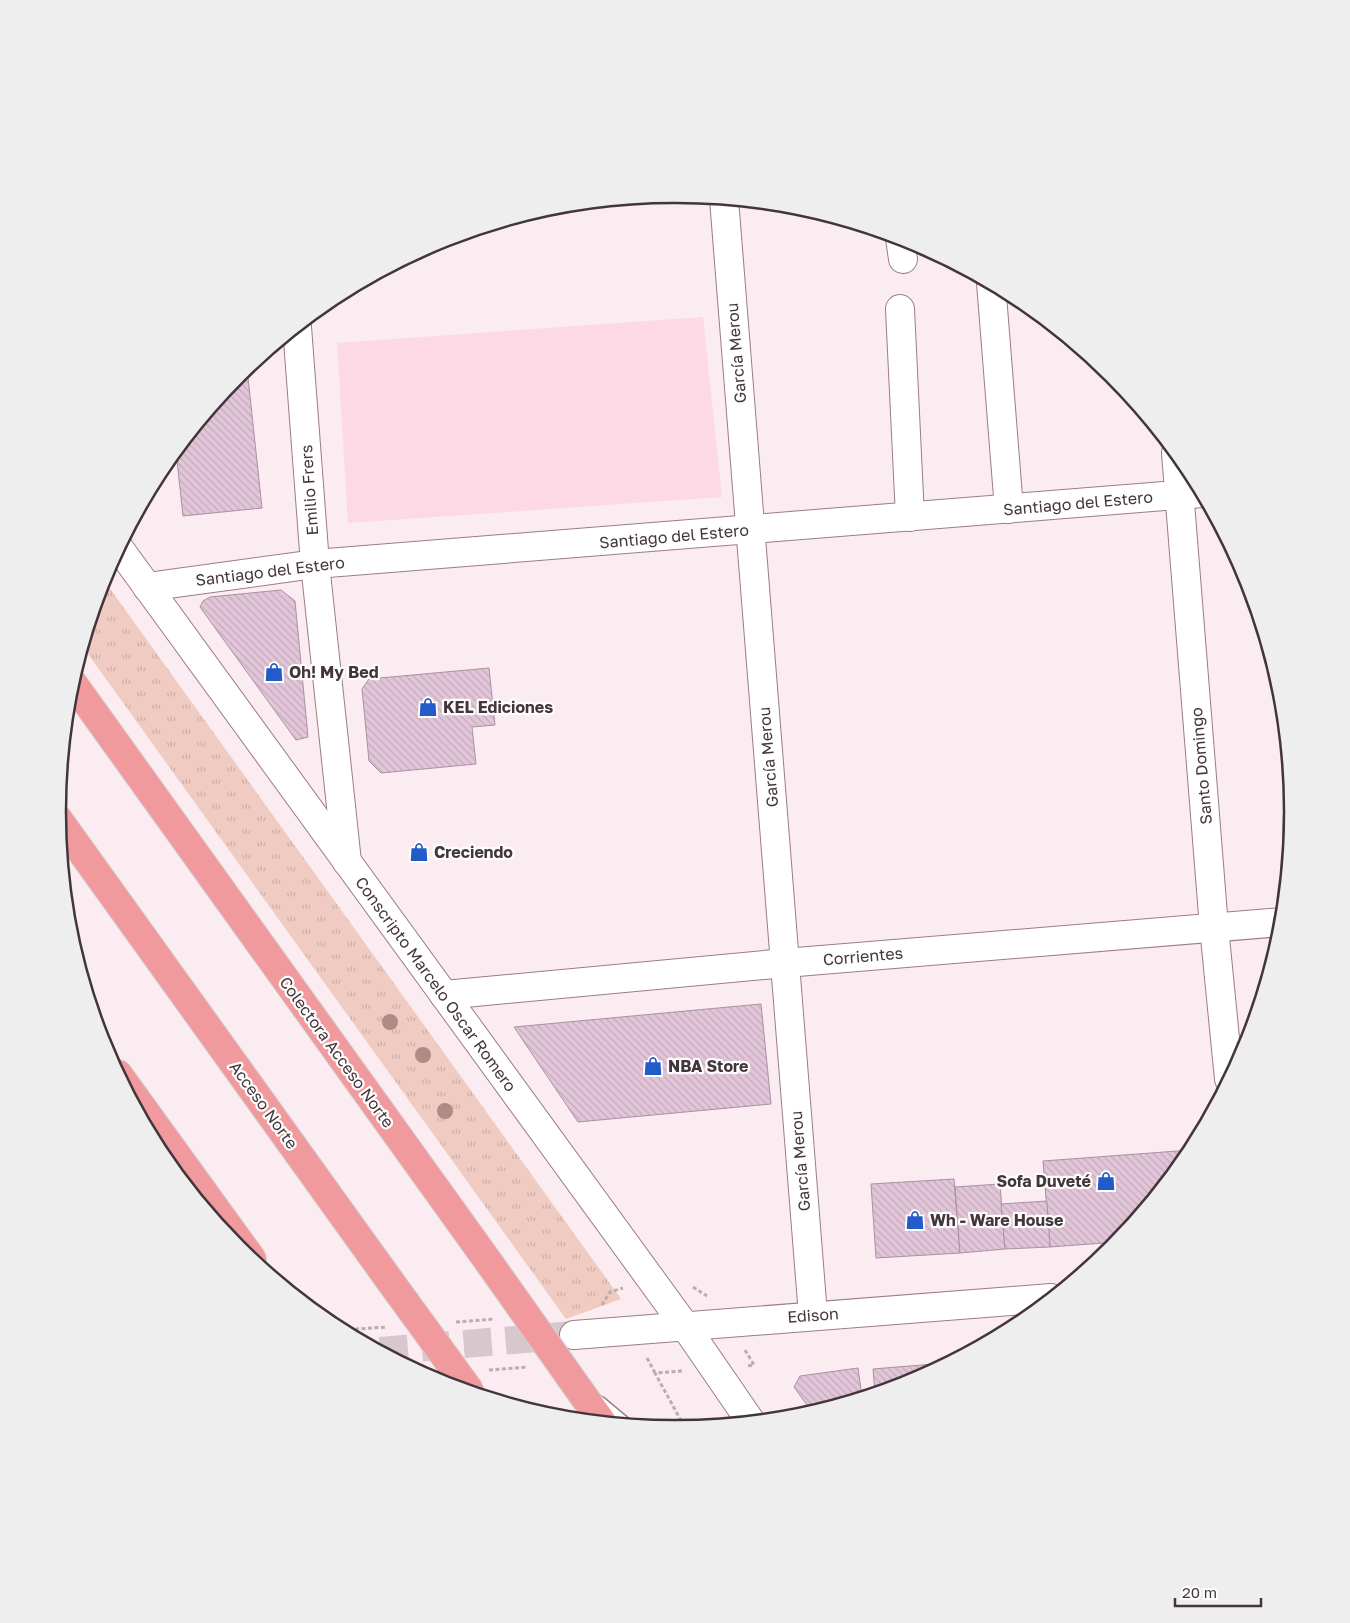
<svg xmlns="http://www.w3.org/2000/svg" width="1350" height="1623" viewBox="0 0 1350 1623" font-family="'Golos Text',sans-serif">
	<defs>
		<pattern id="grass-tufts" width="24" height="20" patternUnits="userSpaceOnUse" patternTransform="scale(1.25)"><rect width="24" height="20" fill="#efcbc1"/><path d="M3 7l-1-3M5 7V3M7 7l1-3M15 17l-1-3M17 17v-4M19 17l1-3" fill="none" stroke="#ceafa7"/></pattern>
		<pattern id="building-back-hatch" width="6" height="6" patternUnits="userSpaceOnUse" patternTransform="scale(1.25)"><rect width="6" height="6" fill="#e2c5d9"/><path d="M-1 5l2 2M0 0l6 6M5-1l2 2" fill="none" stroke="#c3aabb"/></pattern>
	</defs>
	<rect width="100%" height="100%" fill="#fbecf1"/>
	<!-- built -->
	<path fill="#fcd9e4" d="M 703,317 L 722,497 L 348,523 L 337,343 Z"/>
	<!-- grass -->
	<path fill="url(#grass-tufts)" d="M 103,579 L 621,1299 L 566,1319 L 83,647 Z"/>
	<!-- building -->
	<g fill="url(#building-back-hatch)" stroke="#ab90a2">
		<path d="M 247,368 L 262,508 L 183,516 L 176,451 L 239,375 Z"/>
		<path d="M 281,590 L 295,601 L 308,737 L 296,740 L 200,607 L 203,601 L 210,597 Z"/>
		<path d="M 489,668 L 495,725 L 472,727 L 476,764 L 381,773 L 369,761 L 362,689 L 369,679 Z"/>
		<path d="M 761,1004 L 771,1104 L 578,1122 L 514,1027 Z"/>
		<path d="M 1191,1150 L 1117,1242 L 1050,1247 L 1043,1161 Z"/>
		<path d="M 954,1179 L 960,1253 L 876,1258 L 871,1184 Z"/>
		<path d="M 1000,1184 L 1005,1249 L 960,1253 L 955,1187 Z"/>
		<path d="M 1047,1201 L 1050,1247 L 1005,1249 L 1001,1204 Z"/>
		<path d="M 946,1363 L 911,1382 L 875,1393 L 873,1369 Z"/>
		<path d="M 858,1368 L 862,1397 L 812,1412 L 794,1387 L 800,1376 Z"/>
	</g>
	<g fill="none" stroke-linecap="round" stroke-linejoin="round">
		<!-- secondary-tunnel -->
		<path stroke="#d6c8cc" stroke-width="28" stroke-dasharray="28 14" stroke-linecap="butt" d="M 380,1351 L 574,1335"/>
		<!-- lane casing -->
		<g stroke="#9c7c86" stroke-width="18">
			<path id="lane" d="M 599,1404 L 623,1424"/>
		</g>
		<!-- street casing -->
		<g stroke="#9c7c86" stroke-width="30">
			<g id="street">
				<path d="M 724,199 L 813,1315"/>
				<path d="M 900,238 L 903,259"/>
				<path d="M 991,283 L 1009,509"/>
				<path d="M 900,309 L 910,517"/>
				<path d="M 297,327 L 315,564 L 347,862"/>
				<path d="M 1176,453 L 1214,927 L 1229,1079"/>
				<path d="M 147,587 L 315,564 L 1202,493"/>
				<path d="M 444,995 L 785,963 L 1282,922"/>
			</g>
		</g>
		<!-- secondary casing -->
		<g stroke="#9c7c86" stroke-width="30">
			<g id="secondary">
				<path d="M 119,548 L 685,1326 L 751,1422"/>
				<path d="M 574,1335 L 1051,1298"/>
			</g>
		</g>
		<!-- highway casing -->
		<g stroke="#d2cfd0" stroke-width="30">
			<g id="highway">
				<path d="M 72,682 L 490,1264"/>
				<path d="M 58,819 L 390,1281"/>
				<path d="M 118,1074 L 252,1259"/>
				<path d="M 570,1377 L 602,1422"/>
			</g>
		</g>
		<!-- path -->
		<g stroke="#bcadb2" stroke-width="3" stroke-dasharray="4 2.5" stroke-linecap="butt">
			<path d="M 693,1287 L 707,1296"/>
			<path d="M 602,1305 L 610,1292 L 623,1288"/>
			<path d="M 456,1322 L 494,1319"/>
			<path d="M 342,1330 L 387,1327"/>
			<path d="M 745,1350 L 754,1365 L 746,1366"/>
			<path d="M 647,1358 L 655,1373"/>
			<path d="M 489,1370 L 527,1367"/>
			<path d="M 682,1371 L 655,1373 L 685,1428"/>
		</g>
		<!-- lane -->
		<use href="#lane" stroke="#fff" stroke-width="15"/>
		<!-- street -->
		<use href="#street" stroke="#fff" stroke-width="28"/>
		<!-- secondary -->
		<use href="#secondary" stroke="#fff" stroke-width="28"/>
		<!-- highway -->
		<use href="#highway" stroke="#f09a9e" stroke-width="28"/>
		<!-- highway-bridge casing -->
		<g stroke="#d2cfd0" stroke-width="30" stroke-linecap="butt">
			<g id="highway-bridge">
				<path d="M 490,1264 L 570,1377"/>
				<path d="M 390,1281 L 470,1391"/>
			</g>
		</g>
		<!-- highway-bridge -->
		<use href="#highway-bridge" stroke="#f09a9e" stroke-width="28"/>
	</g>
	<!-- trees -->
	<g fill="#b08a84">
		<circle cx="390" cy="1022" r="8"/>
		<circle cx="423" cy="1055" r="8"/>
		<circle cx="445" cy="1111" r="8"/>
	</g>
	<!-- icons -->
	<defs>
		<g id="shop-bare" transform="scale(1.5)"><path d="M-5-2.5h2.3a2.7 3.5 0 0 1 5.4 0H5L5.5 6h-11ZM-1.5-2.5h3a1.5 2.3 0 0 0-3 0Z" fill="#235cc9" stroke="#fefefe" stroke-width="2.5" paint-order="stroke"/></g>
	</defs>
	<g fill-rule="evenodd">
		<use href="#shop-bare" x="274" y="672"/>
		<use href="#shop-bare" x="428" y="707"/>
		<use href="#shop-bare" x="419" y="852"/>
		<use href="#shop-bare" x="653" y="1066"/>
		<use href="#shop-bare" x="1106" y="1181"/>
		<use href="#shop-bare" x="915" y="1220"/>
	</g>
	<g text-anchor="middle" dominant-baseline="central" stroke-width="4.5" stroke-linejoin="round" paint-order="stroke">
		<!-- street labels -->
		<g font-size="16" fill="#43363a" stroke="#fefefe">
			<text transform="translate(736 353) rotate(-95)">García Merou</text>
			<text transform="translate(309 490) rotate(-94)">Emilio Frers</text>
			<text transform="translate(1078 503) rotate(-5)">Santiago del Estero</text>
			<text transform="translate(674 536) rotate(-5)">Santiago del Estero</text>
			<text transform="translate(270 571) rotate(-7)">Santiago del Estero</text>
			<text transform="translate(768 757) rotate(-95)">García Merou</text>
			<text transform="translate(1201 766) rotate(-95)">Santo Domingo</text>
			<text transform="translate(863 956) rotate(-5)">Corrientes</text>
			<text transform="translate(436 984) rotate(54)">Conscripto Marcelo Oscar Romero</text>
			<text transform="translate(337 1052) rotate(54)">Colectora Acceso Norte</text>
			<text transform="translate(264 1105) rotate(54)">Acceso Norte</text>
			<text transform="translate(800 1161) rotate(-95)">García Merou</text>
			<text transform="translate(813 1315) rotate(-4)">Edison</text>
		</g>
		<!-- poi labels -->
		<g font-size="16" font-weight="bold" fill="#43363a" stroke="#fefefe" text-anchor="start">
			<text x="289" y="672">Oh! My Bed</text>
			<text x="443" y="707">KEL Ediciones</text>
			<text x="434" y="852">Creciendo</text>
			<text x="668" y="1066">NBA Store</text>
			<text x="1091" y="1181" text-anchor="end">Sofa Duveté</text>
			<text x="930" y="1220">Wh - Ware House</text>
		</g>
	</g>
	<!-- crop -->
	<path d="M0 0H1350V1623H0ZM674 203H676A608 608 0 0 1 1284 811V812A608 608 0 0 1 676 1420H674A608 608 0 0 1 66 812V811A608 608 0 0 1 674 203Z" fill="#efeeee" fill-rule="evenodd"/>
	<path fill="none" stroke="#43363a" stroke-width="2.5" d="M674 203H676A608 608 0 0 1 1284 811V812A608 608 0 0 1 676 1420H674A608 608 0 0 1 66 812V811A608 608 0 0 1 674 203Z"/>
	<!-- scale -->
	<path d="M1175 1598v8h86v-8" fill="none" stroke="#43363a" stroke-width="2.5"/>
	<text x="1182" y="1598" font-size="15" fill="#43363a" stroke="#fefefe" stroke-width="4" paint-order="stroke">20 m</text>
</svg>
